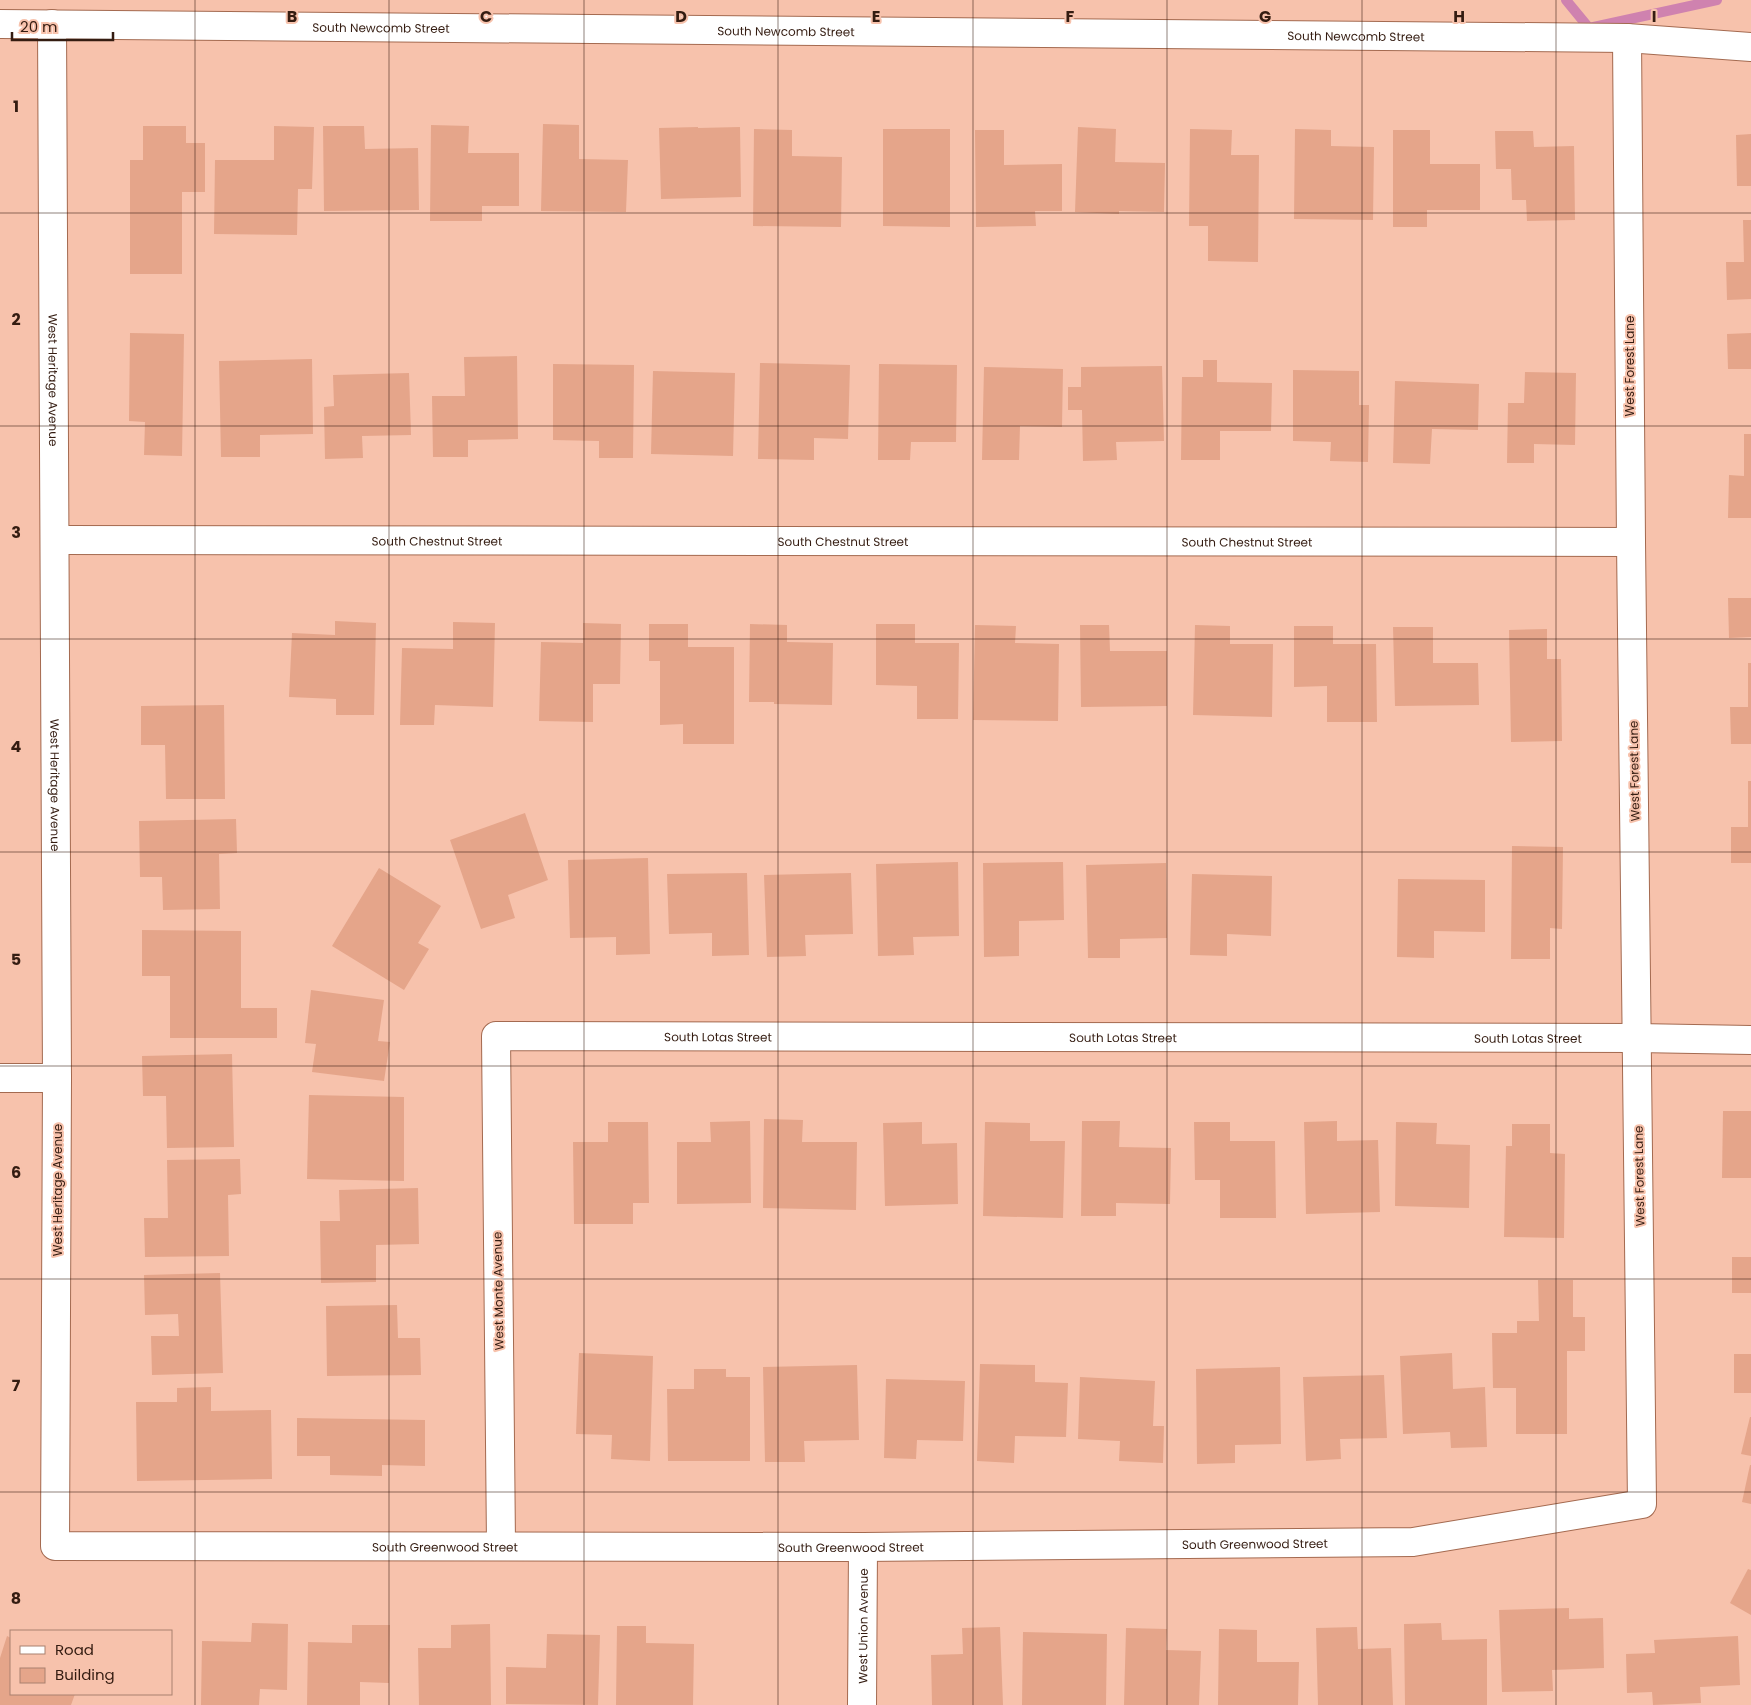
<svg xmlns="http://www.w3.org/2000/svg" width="1751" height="1705" viewBox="0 0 1751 1705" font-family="Poppins,sans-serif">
	<rect width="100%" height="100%" fill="#f7c2ac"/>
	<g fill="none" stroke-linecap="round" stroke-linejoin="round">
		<!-- stream -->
		<path stroke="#cf82af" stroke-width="10" d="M 1566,0 L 1589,28 L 1717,0"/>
	</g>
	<!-- building -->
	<g fill="#e5a58a">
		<path d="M 543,124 L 579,125 L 579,159 L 628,160 L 626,212 L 541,211 Z"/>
		<path d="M 431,125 L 469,126 L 468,153 L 519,153 L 519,206 L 482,206 L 482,221 L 430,221 Z"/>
		<path d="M 143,126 L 186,126 L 186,143 L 205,143 L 205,192 L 182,192 L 182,274 L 130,274 L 130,160 L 143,160 Z"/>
		<path d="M 274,126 L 314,127 L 312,189 L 298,189 L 297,235 L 214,234 L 215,160 L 274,160 Z"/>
		<path d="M 323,126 L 364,126 L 365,149 L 418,148 L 419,210 L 324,211 Z"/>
		<path d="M 698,127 L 698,128 L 740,127 L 741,197 L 661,199 L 659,128 Z"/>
		<path d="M 1078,127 L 1116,129 L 1115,162 L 1165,163 L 1164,212 L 1119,211 L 1119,214 L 1075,212 Z"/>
		<path d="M 754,129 L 792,130 L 792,156 L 842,157 L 841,227 L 753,226 Z"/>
		<path d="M 883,129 L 950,129 L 950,227 L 883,226 Z"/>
		<path d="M 1190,129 L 1232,130 L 1231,155 L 1259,155 L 1258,262 L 1208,261 L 1208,226 L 1189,226 Z"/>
		<path d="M 1295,129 L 1331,130 L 1331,146 L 1374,147 L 1373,220 L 1294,219 Z"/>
		<path d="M 975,130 L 1004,130 L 1004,165 L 1062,164 L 1062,211 L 1035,211 L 1036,226 L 976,227 Z"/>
		<path d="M 1393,130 L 1430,130 L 1430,164 L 1480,164 L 1480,210 L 1427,210 L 1427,227 L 1393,227 Z"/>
		<path d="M 1495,131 L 1533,131 L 1534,147 L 1574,146 L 1575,220 L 1527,221 L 1526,200 L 1512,200 L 1511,169 L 1496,169 Z"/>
		<path d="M 1751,134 L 1751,186 L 1737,186 L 1736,135 Z"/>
		<path d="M 1743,220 L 1751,220 L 1751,299 L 1727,300 L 1726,262 L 1744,262 Z"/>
		<path d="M 130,333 L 184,334 L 182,456 L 144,455 L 145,422 L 129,421 Z"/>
		<path d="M 1751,333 L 1751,369 L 1728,369 L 1727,334 Z"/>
		<path d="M 517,356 L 518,439 L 468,440 L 468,457 L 433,457 L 432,396 L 465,396 L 464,357 Z"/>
		<path d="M 312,359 L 313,434 L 260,435 L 260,457 L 221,457 L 219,361 Z"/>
		<path d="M 1203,360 L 1217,360 L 1217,382 L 1272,383 L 1271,431 L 1220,431 L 1220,460 L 1181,460 L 1182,377 L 1203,377 Z"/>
		<path d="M 760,363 L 850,365 L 848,439 L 814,438 L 814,460 L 758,459 Z"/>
		<path d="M 553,364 L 634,365 L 633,458 L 599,458 L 599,441 L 553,440 Z"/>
		<path d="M 879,364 L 957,365 L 956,442 L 911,442 L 910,460 L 878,460 Z"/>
		<path d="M 1162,366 L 1164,441 L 1116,442 L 1117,460 L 1083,461 L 1082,410 L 1068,410 L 1068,387 L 1081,387 L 1081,367 Z"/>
		<path d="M 984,367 L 1063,369 L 1062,427 L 1020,426 L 1019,460 L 982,460 Z"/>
		<path d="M 1293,370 L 1359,371 L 1359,405 L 1369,405 L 1368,462 L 1330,461 L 1331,442 L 1293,441 Z"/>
		<path d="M 653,371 L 735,373 L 733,456 L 651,454 Z"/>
		<path d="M 1525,372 L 1576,373 L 1575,445 L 1534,444 L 1534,463 L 1507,463 L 1508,403 L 1524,403 Z"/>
		<path d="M 409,373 L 411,435 L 362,436 L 363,458 L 325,459 L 324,407 L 334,406 L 333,375 Z"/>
		<path d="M 1395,381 L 1479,384 L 1478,430 L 1432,429 L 1430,464 L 1393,463 Z"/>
		<path d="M 1744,434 L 1751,434 L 1751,518 L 1728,518 L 1729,475 L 1744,476 Z"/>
		<path d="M 1728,598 L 1751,598 L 1751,637 L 1729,638 Z"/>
		<path d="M 335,621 L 376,623 L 374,715 L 336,715 L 336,699 L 289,697 L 292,633 L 335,635 Z"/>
		<path d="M 453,622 L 495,623 L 493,707 L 435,705 L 434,725 L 400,725 L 402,648 L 453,649 Z"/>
		<path d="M 583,623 L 621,624 L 620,684 L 593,684 L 593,722 L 539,721 L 541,642 L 583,643 Z"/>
		<path d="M 649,624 L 688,624 L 688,647 L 734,647 L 734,744 L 683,744 L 683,724 L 660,725 L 660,661 L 649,661 Z"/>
		<path d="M 750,624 L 787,625 L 787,642 L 833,643 L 832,705 L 774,704 L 774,702 L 749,702 Z"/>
		<path d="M 876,624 L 915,624 L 915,643 L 959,643 L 958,719 L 917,719 L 917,686 L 876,685 Z"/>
		<path d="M 975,625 L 1016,626 L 1015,643 L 1059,644 L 1058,721 L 973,720 Z"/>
		<path d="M 1080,625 L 1109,625 L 1110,651 L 1167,651 L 1167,706 L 1081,707 Z"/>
		<path d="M 1195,625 L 1230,626 L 1230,644 L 1273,644 L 1272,717 L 1193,715 Z"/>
		<path d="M 1294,626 L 1333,626 L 1333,644 L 1376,644 L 1377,722 L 1327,722 L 1327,686 L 1294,687 Z"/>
		<path d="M 1393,627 L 1433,627 L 1433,663 L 1478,663 L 1479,705 L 1395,706 Z"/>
		<path d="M 1547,629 L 1547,659 L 1561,659 L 1562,741 L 1511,742 L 1509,630 Z"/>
		<path d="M 1748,663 L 1751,663 L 1751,744 L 1731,744 L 1730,707 L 1748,707 Z"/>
		<path d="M 224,705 L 225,799 L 166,799 L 165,745 L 141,745 L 141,706 Z"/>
		<path d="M 1748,781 L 1751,781 L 1751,863 L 1731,863 L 1731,827 L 1748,827 Z"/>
		<path d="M 525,813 L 548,880 L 508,895 L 515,918 L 481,929 L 450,840 Z"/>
		<path d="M 236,819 L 237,853 L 219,854 L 220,909 L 163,910 L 162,877 L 140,877 L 139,821 Z"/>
		<path d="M 1512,846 L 1563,847 L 1562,929 L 1550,928 L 1550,959 L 1511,959 Z"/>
		<path d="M 648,858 L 650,954 L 616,955 L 616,937 L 570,938 L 568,860 Z"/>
		<path d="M 958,862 L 959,936 L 913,937 L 914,955 L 878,956 L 876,864 Z"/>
		<path d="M 1063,862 L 1064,920 L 1019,921 L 1019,956 L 984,957 L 983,863 Z"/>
		<path d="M 1166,863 L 1167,938 L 1120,939 L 1120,958 L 1088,958 L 1086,865 Z"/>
		<path d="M 379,868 L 441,906 L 418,943 L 429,949 L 404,990 L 332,946 Z"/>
		<path d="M 747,873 L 749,955 L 712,956 L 712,933 L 669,934 L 667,874 Z"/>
		<path d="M 851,873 L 853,934 L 805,935 L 806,956 L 767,957 L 764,875 Z"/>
		<path d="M 1192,874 L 1272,876 L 1271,936 L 1227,934 L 1227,956 L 1190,955 Z"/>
		<path d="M 1398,879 L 1485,880 L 1485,932 L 1434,931 L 1434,958 L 1397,957 Z"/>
		<path d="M 142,930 L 241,931 L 241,1008 L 277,1008 L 277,1038 L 170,1038 L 170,976 L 142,976 Z"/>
		<path d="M 311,990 L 384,1000 L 378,1041 L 390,1042 L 384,1081 L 312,1072 L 316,1044 L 305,1043 Z"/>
		<path d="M 232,1054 L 234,1147 L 167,1148 L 166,1096 L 143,1096 L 142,1056 Z"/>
		<path d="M 309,1095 L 404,1097 L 404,1181 L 307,1179 Z"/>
		<path d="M 1723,1111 L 1751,1111 L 1751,1178 L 1722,1178 Z"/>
		<path d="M 764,1119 L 803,1120 L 802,1142 L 857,1142 L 856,1210 L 763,1208 Z"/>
		<path d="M 750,1121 L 751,1203 L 677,1204 L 677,1142 L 711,1142 L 710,1122 Z"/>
		<path d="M 1082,1121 L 1120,1121 L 1119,1147 L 1171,1148 L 1170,1204 L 1116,1203 L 1116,1216 L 1081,1216 Z"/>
		<path d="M 1337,1121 L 1337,1141 L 1378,1140 L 1380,1212 L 1306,1214 L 1304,1122 Z"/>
		<path d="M 608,1122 L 648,1122 L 649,1203 L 633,1203 L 633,1224 L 574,1224 L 573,1142 L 608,1142 Z"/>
		<path d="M 922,1122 L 922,1144 L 957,1143 L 958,1204 L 885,1206 L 883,1123 Z"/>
		<path d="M 985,1122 L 1030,1123 L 1030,1141 L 1065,1141 L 1063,1218 L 983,1216 Z"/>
		<path d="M 1194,1122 L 1230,1122 L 1230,1141 L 1275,1141 L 1276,1218 L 1220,1218 L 1220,1180 L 1195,1180 Z"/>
		<path d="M 1396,1122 L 1437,1123 L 1436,1144 L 1470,1145 L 1469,1208 L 1395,1206 Z"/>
		<path d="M 1512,1124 L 1550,1124 L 1550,1153 L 1565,1154 L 1564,1238 L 1504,1237 L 1506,1146 L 1512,1146 Z"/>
		<path d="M 240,1159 L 241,1194 L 228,1195 L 229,1256 L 145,1257 L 144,1218 L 168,1218 L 167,1160 Z"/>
		<path d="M 418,1188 L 419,1244 L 376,1245 L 376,1282 L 321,1283 L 320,1221 L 340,1221 L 339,1190 Z"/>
		<rect x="1732" y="1257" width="19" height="36"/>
		<path d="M 220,1273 L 223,1373 L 152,1375 L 151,1336 L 179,1336 L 178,1314 L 145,1315 L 144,1275 Z"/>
		<path d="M 1538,1280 L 1573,1280 L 1573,1317 L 1585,1317 L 1585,1351 L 1567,1351 L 1567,1434 L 1516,1434 L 1516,1388 L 1493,1388 L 1492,1333 L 1517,1333 L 1517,1321 L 1539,1321 Z"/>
		<path d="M 397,1305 L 398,1338 L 420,1338 L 421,1375 L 327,1376 L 326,1306 Z"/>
		<path d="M 579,1353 L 653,1356 L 650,1461 L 611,1459 L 612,1435 L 576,1434 Z"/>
		<path d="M 1452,1353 L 1453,1389 L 1485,1387 L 1487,1447 L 1451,1448 L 1450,1432 L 1403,1434 L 1400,1356 Z"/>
		<rect x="1734" y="1354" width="17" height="39"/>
		<path d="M 980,1364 L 1035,1365 L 1035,1382 L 1068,1383 L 1066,1437 L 1015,1436 L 1014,1463 L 977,1461 Z"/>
		<path d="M 857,1365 L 859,1440 L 804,1441 L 805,1462 L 765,1462 L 763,1367 Z"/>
		<path d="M 1280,1367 L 1281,1444 L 1235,1445 L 1235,1463 L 1197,1464 L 1196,1369 Z"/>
		<path d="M 694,1369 L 726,1369 L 726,1377 L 750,1377 L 750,1461 L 668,1461 L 667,1389 L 694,1389 Z"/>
		<path d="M 1384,1375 L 1387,1438 L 1340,1439 L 1341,1459 L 1306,1461 L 1303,1377 Z"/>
		<path d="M 1080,1377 L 1155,1381 L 1153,1426 L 1164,1426 L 1163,1463 L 1119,1461 L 1120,1441 L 1078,1439 Z"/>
		<path d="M 886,1379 L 965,1381 L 963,1441 L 917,1440 L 916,1459 L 884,1458 Z"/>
		<path d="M 211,1387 L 211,1411 L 271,1410 L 272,1479 L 137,1481 L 136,1402 L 177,1402 L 177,1388 Z"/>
		<path d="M 1750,1417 L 1751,1417 L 1751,1456 L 1741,1454 Z"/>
		<path d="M 297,1418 L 425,1420 L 425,1466 L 382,1465 L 382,1476 L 330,1475 L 330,1456 L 297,1456 Z"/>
		<path d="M 1750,1465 L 1751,1465 L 1751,1504 L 1742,1502 Z"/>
		<path d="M 1748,1569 L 1751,1570 L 1751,1615 L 1730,1603 Z"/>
		<path d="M 1569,1608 L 1569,1619 L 1603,1618 L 1604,1668 L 1552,1670 L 1553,1691 L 1502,1692 L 1499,1610 Z"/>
		<path d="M 252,1623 L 288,1624 L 287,1690 L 260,1689 L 259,1705 L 201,1705 L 202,1641 L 251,1642 Z"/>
		<path d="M 1441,1623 L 1442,1640 L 1487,1639 L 1487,1705 L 1405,1705 L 1404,1624 Z"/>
		<path d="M 490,1624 L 491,1705 L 419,1705 L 418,1648 L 451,1648 L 451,1625 Z"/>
		<path d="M 352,1625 L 390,1625 L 389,1683 L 360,1682 L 360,1705 L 307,1705 L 308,1642 L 352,1643 Z"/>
		<path d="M 617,1626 L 646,1626 L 646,1643 L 694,1644 L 693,1705 L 616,1705 Z"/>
		<path d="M 1000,1627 L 1003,1705 L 932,1705 L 931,1655 L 963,1654 L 962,1628 Z"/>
		<path d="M 1357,1627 L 1358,1649 L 1391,1648 L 1393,1705 L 1318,1705 L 1316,1628 Z"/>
		<path d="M 1126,1628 L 1167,1629 L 1166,1650 L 1201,1651 L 1199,1705 L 1124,1705 Z"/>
		<path d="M 1219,1629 L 1257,1630 L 1257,1662 L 1299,1662 L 1298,1705 L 1218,1705 Z"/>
		<path d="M 1023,1632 L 1107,1634 L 1106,1705 L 1022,1705 Z"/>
		<path d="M 547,1634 L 600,1635 L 598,1705 L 506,1704 L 506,1667 L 546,1668 Z"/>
		<path d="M 7,1636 L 11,1638 L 11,1694 L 75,1694 L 71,1705 L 0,1705 L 0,1658 Z"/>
		<path d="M 1738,1636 L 1740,1685 L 1700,1687 L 1701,1703 L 1653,1705 L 1652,1692 L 1627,1693 L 1626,1654 L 1655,1653 L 1654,1640 Z"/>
	</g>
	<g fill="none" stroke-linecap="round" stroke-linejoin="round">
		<!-- street casing -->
		<g stroke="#a46a50" stroke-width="30">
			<g id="street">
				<path id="s1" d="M 0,24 L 1627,38 L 1751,47"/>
				<path id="s2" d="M 52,24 L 57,1078 L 55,1546 L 863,1547 L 1413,1542 L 1642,1504 L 1631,542 L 1627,38"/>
				<path id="s3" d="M 55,540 L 1631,542"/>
				<path d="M 0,1078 L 57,1078"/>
				<path id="s4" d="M 501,1545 L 496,1036 L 1637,1038 L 1751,1040"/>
				<path id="s5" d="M 862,1705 L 863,1547"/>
			</g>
		</g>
		<!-- street -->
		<use href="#street" stroke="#fff" stroke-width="28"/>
	</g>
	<!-- grid -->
	<path fill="none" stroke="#341c11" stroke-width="1" stroke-opacity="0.55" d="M 195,0 L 195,1705M 389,0 L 389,1705M 584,0 L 584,1705M 778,0 L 778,1705M 973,0 L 973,1705M 1167,0 L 1167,1705M 1362,0 L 1362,1705M 1556,0 L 1556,1705M 0,213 L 1751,213M 0,426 L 1751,426M 0,639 L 1751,639M 0,852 L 1751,852M 0,1066 L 1751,1066M 0,1279 L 1751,1279M 0,1492 L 1751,1492"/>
	<g text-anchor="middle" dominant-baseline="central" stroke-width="4" stroke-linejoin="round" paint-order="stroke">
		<!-- street labels -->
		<g font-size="12" fill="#341c11" stroke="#f7c2ac">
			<text stroke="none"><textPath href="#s1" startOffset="381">South Newcomb Street</textPath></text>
			<text stroke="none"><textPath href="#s1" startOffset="786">South Newcomb Street</textPath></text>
			<text stroke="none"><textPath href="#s1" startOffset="1356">South Newcomb Street</textPath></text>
			<text transform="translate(1629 366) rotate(-90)">West Forest Lane</text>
			<text stroke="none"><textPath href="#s2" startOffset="356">West Heritage Avenue</textPath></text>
			<text stroke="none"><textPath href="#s3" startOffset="382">South Chestnut Street</textPath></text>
			<text stroke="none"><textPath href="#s3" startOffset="788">South Chestnut Street</textPath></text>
			<text stroke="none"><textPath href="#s3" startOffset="1192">South Chestnut Street</textPath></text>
			<text transform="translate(1634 771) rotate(-91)">West Forest Lane</text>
			<text stroke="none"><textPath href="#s2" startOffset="761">West Heritage Avenue</textPath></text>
			<text stroke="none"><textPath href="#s4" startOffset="731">South Lotas Street</textPath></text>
			<text stroke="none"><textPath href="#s4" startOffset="1136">South Lotas Street</textPath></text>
			<text stroke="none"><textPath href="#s4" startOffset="1541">South Lotas Street</textPath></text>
			<text transform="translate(1639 1176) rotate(-91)">West Forest Lane</text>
			<text transform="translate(57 1190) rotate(-90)">West Heritage Avenue</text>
			<text transform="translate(498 1291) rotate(-91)">West Monte Avenue</text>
			<text stroke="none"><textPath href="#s2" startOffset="2722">South Greenwood Street</textPath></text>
			<text stroke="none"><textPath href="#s2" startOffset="1912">South Greenwood Street</textPath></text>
			<text stroke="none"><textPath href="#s2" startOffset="2318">South Greenwood Street</textPath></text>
			<text stroke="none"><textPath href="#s5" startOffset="79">West Union Avenue</textPath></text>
		</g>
	</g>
	<g font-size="16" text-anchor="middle" font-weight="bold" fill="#341c11" stroke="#f7c2ac" stroke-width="4" stroke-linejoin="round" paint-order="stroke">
		<text x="292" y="22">B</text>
		<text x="486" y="22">C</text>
		<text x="681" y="22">D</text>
		<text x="876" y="22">E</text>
		<text x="1070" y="22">F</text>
		<text x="1265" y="22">G</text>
		<text x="1459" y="22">H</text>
		<text x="1654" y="22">I</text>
		<text x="16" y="112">1</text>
		<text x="16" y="325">2</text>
		<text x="16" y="538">3</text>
		<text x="16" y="752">4</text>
		<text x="16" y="965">5</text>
		<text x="16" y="1178">6</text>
		<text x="16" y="1391">7</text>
		<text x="16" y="1604">8</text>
	</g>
	<!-- legend -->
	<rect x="10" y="1630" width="162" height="65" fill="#f7c2ac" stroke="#a9806e"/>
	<rect x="20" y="1646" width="25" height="8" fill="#ffffff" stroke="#a9806e"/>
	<text x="55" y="1655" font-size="15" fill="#341c11">Road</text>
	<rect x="20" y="1668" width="25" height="15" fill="#e5a58a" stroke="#a9806e"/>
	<text x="55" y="1680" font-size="15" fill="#341c11">Building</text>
	<!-- scale -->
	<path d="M12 32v8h101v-8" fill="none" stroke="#341c11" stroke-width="2.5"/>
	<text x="20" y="32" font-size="15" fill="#341c11" stroke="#f7c2ac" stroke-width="4" paint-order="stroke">20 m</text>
</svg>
